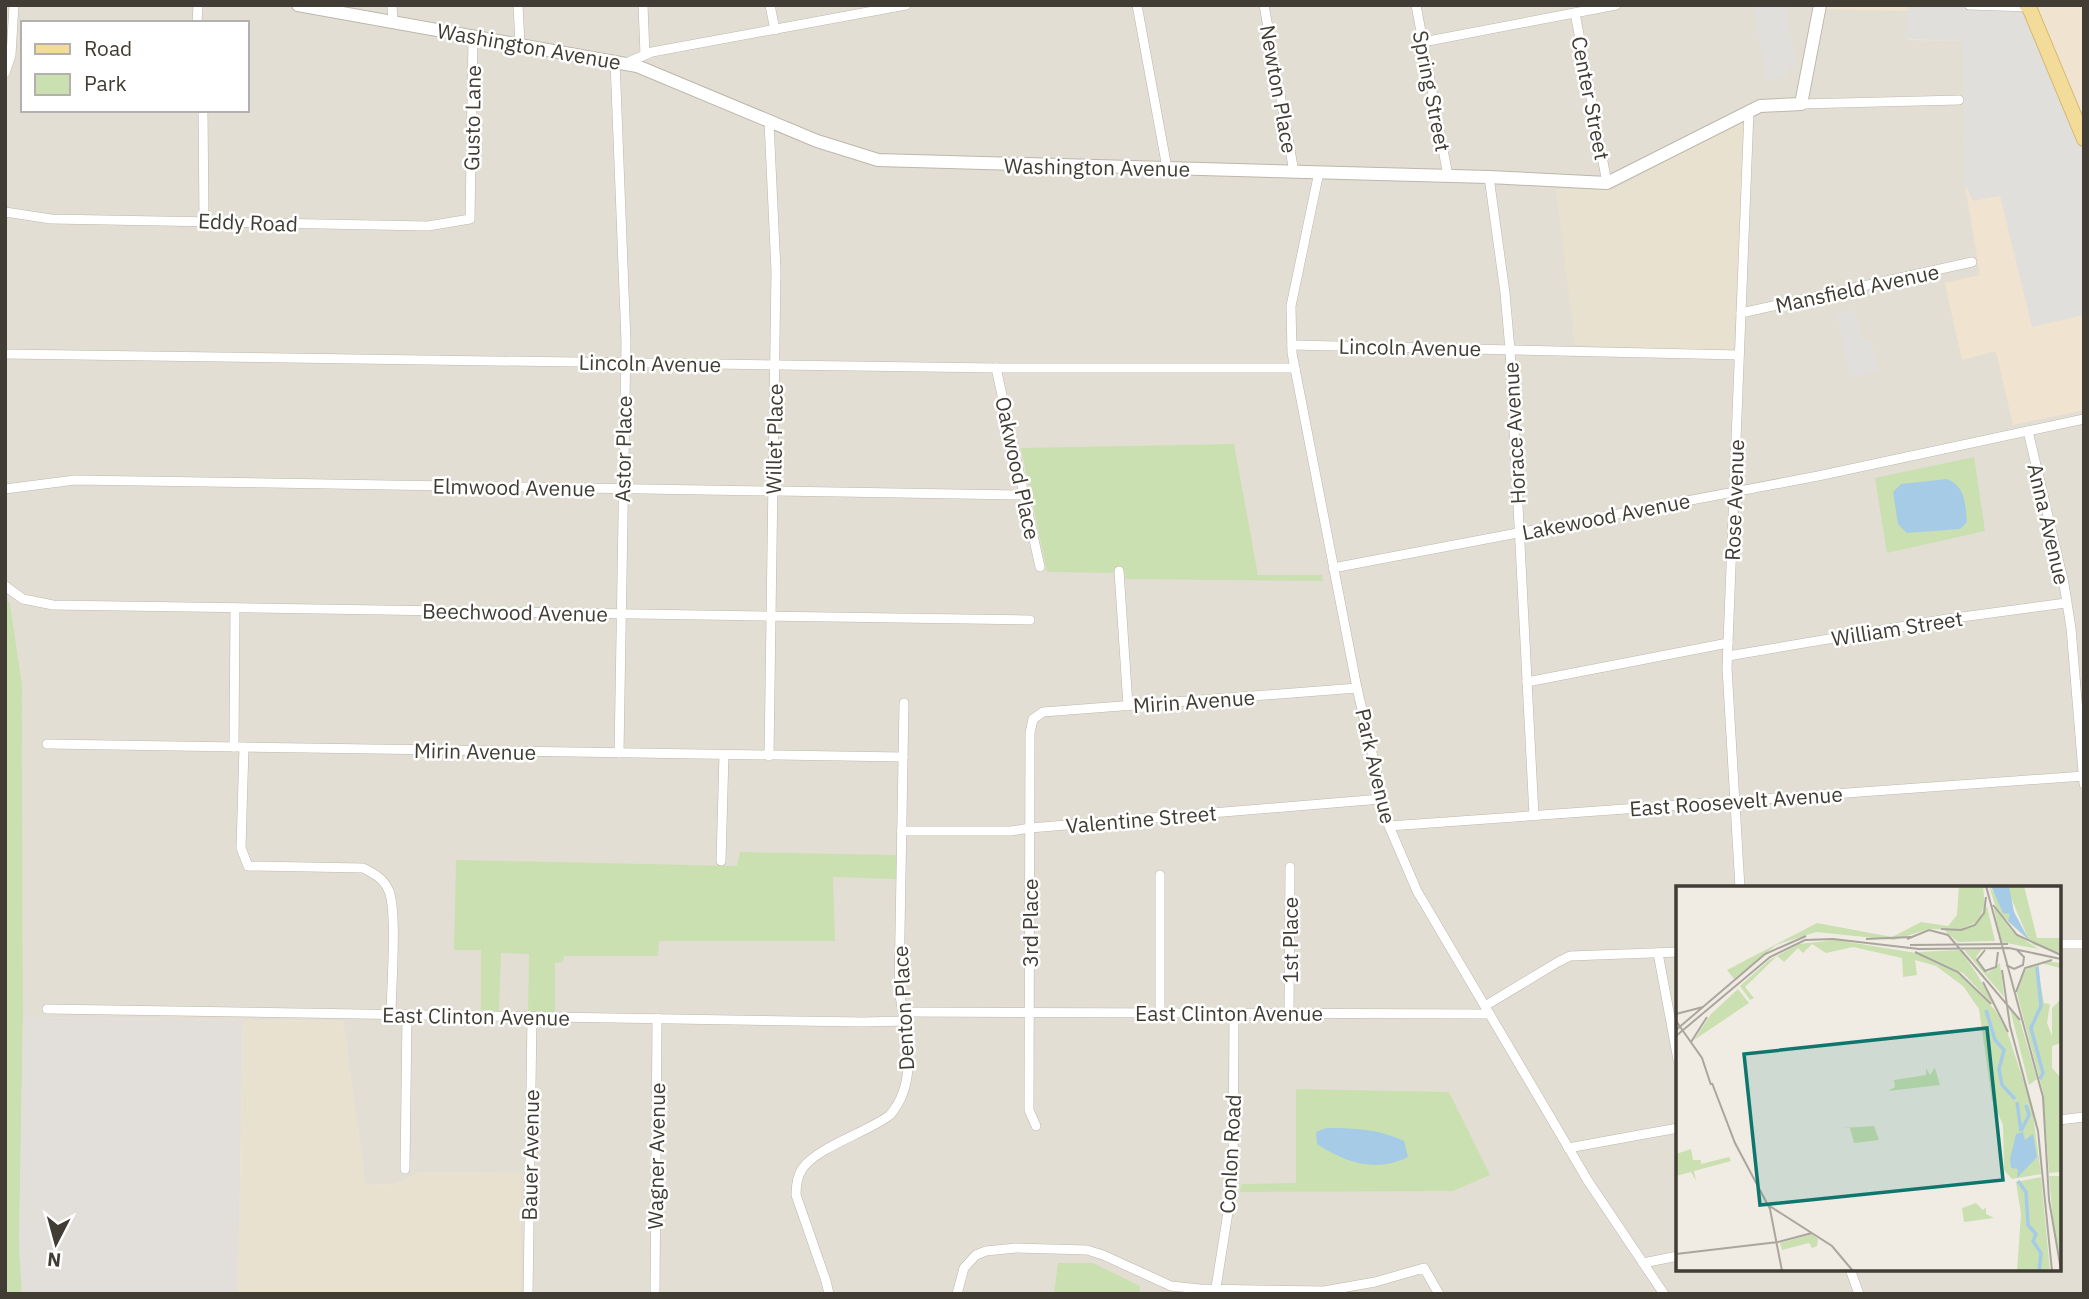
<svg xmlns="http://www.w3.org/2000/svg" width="2089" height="1299" viewBox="0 0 2089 1299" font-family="'IBM Plex Sans',sans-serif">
	<rect width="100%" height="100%" fill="#f0ece4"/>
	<!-- residential -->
	<path fill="#e3ded3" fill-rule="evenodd" d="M 5,5 L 2084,5 L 2084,1294 L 521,1294 L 521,1173 L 421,1172 L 395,1184 L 365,1185 L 343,1021 L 23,1017 L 22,683 L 10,603 L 5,598 ZM 23,23 L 247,23 L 247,110 L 23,110 ZM 1678,888 L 2059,888 L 2059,1269 L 1678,1269 Z"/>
	<!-- commercial -->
	<path fill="#f0e4d1" d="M 1820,5 L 2084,5 L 2084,410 L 2013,425 L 1996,351 L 1962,360 L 1945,283 L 1980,275 L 1965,185 L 1963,41 L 1908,40 L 1909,11 L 1820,9 Z"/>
	<!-- industrial -->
	<path fill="#e2ded9" d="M 23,1017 L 243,1020 L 238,1294 L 22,1294 L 19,1245 Z"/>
	<!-- education -->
	<g fill="#e8e1cf">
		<path d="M 1746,118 L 1733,351 L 1575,345 L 1556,189 L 1613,190 Z"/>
		<path d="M 243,1020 L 343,1021 L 366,1185 L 395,1184 L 421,1172 L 521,1173 L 521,1294 L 238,1294 Z"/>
	</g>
	<!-- green -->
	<g fill="#cae0b1">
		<path d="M 1234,444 L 1258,575 L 1322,575 L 1323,581 L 1126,579 L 1125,573 L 1047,572 L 1021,448 Z"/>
		<path d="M 1974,457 L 1985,531 L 1887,553 L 1875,478 Z"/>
		<path d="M 5,598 L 10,603 L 22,683 L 23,1017 L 19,1245 L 22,1294 L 5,1294 Z"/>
		<path d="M 740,852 L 897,855 L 896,879 L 833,877 L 835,941 L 659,941 L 658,956 L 564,956 L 563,962 L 555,963 L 555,1013 L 528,1012 L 529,954 L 501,953 L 499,1011 L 481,1010 L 481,950 L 454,950 L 456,860 L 737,866 Z"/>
		<path d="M 1296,1089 L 1449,1092 L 1490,1175 L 1453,1191 L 1240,1192 L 1241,1184 L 1296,1183 Z"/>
		<path d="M 1058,1263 L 1093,1263 L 1140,1286 L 1139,1294 L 1054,1294 Z"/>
	</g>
	<!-- parking -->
	<g fill="#e1dfdc">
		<path d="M 1753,5 L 1785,5 L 1796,66 L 1787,68 L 1788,76 L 1767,80 Z"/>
		<path d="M 1908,5 L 2029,7 L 2084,139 L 2084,315 L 2032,327 L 2000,196 L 1973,201 L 1965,185 L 1963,41 L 1906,39 Z"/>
		<path d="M 1855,310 L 1862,341 L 1871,339 L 1878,371 L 1850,377 L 1837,314 Z"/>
	</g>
	<!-- water -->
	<g fill="#a6cbe7">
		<path d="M 1947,479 C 1966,487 1965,503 1967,522 L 1960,529 L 1907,533 L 1898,524 L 1893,492 L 1901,484 Z"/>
		<path d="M 1326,1128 C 1353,1128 1380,1129 1404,1141 L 1408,1157 C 1376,1173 1346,1163 1317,1144 L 1316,1132 Z"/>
	</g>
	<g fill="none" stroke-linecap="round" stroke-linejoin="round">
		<!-- minor casing -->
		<g stroke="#bdb7ab" stroke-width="10">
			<g id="minor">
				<path d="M 392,5 L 393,22"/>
				<path d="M 518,5 L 520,44"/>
				<path d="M 643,5 L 645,55"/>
				<path d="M 770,5 L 775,30"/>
				<path d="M 1137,5 L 1167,168"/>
				<path d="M 1264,5 L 1294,172"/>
				<path d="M 1416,5 L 1448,176"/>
				<path d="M 1969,5 L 2029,7"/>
				<path d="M 1575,13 L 1607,183"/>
				<path d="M 197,23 L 198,5"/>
				<path d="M 1423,42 L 1616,5"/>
				<path d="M 615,61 L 626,342 L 619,753"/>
				<path d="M 626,63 L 652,52 L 906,5"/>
				<path d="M 5,73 L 11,55 L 14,5"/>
				<path d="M 1801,104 L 1959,100"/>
				<path d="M 203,110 L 204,220"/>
				<path d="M 769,122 L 776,271 L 769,756"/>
				<path d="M 1319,172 L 1291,306 L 1292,353 L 1357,688 L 1389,826 L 1417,891 L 1588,1181 L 1664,1294"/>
				<path d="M 1489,177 L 1505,293 L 1510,350 L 1534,816"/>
				<path d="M 5,212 L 51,219 L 428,226 L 470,219 L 473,37"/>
				<path d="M 1741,313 L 1972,262"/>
				<path d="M 1292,345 L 1739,355"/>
				<path d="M 5,354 L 996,368 L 1295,368"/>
				<path d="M 996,368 L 1040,567"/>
				<path d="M 2028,431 L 2064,584 L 2071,628 L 2084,784"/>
				<path d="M 5,489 L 75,480 L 1024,495"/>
				<path d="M 1333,568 L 1818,476 L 2084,419"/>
				<path d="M 1119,571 L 1128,706"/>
				<path d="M 5,586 L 23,599 L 53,605 L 1030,620"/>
				<path d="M 1728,656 L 1947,619 L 2066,603"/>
				<path d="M 1527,682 L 1728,643"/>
				<path d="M 47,744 L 903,757"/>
				<path d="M 234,747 L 235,608"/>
				<path d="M 244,747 L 241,848 L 248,866 L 363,868 C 373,873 383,878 388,889 C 398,907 391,990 391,1015"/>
				<path d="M 1389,826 L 2084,776"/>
				<path d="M 901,831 L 1011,831 L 1030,828 L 1381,799"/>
				<path d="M 721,861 L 724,755"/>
				<path d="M 1740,888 L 1727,668 L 1749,111"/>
				<path d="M 2059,944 L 2084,944"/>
				<path d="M 1658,953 L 1678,1060"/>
				<path d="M 1485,1006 L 1558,962 L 1570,956 L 1678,952"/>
				<path d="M 47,1009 L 863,1022 L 905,1021"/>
				<path d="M 903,1012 L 1489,1014"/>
				<path d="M 1160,1013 L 1160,875"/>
				<path d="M 1289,1013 L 1290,867"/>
				<path d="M 2059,1120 L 2084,1117"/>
				<path d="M 1036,1126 L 1029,1110 L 1030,733 L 1033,719 L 1043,712 L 1357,688"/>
				<path d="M 1568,1148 L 1678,1128"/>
				<path d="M 405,1169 L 407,1015"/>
				<path d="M 1643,1263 L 1678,1256"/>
				<path d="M 1850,1269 L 1859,1294"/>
				<path d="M 528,1294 L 532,1017"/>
				<path d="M 655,1294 L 657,1018"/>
				<path d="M 829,1294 L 826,1281 L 796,1195 C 796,1185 797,1177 802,1169 C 817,1147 868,1132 890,1115 C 921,1079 904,1029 899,988 L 904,703"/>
				<path d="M 957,1294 L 964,1268 L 976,1255 L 986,1251 L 1016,1248 L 1087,1250 L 1103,1255 L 1171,1286 L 1200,1289 L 1324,1291 L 1375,1282 L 1424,1268 L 1439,1294"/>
				<path d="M 1215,1294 L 1233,1181 L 1234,1014"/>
			</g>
		</g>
		<!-- tertiary casing -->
		<g stroke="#bdb7ab" stroke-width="14">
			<path id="tertiary" d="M 298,5 L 637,66 L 817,141 L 878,160 L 1489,177 L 1607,183 L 1760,106 L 1801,104 L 1820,5"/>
		</g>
		<!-- primary casing -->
		<g stroke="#d5b86d" stroke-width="16">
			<path id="primary" d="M 2026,5 L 2029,7 L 2084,139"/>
		</g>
		<!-- minor -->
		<use href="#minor" stroke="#fff" stroke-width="9"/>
		<!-- tertiary -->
		<use href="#tertiary" stroke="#fff" stroke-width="12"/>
		<!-- primary -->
		<use href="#primary" stroke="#f3db9a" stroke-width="14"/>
	</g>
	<g text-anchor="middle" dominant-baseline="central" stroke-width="5" stroke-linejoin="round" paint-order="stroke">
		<!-- street labels -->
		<g font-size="21" fill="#413d35" stroke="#fff">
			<text transform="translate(529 46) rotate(10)">Washington Avenue</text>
			<text transform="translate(1279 89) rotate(80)">Newton Place</text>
			<text transform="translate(1432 91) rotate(79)">Spring Street</text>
			<text transform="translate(1591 98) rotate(79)">Center Street</text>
			<text transform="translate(472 118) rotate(-89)">Gusto Lane</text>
			<text transform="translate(1097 167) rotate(1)">Washington Avenue</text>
			<text transform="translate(248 222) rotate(2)">Eddy Road</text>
			<text transform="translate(1857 288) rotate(-12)">Mansfield Avenue</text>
			<text transform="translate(1410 347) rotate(1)">Lincoln Avenue</text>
			<text transform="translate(650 363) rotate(1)">Lincoln Avenue</text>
			<text transform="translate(1514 433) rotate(-93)">Horace Avenue</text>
			<text transform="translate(774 439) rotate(-89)">Willet Place</text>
			<text transform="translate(623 449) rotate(-89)">Astor Place</text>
			<text transform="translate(1018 468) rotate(78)">Oakwood Place</text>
			<text transform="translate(514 487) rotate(1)">Elmwood Avenue</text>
			<text transform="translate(1734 500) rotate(-88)">Rose Avenue</text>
			<text transform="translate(1606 516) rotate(-11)">Lakewood Avenue</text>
			<text transform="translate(2049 524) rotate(77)">Anna Avenue</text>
			<text transform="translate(515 612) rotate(1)">Beechwood Avenue</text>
			<text transform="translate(1897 628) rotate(-9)">William Street</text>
			<text transform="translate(1194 701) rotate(-4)">Mirin Avenue</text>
			<text transform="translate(475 751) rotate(1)">Mirin Avenue</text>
			<text transform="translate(1376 766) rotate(77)">Park Avenue</text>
			<text transform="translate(1736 801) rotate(-4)">East Roosevelt Avenue</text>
			<text transform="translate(1141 819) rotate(-5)">Valentine Street</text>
			<text transform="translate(1030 923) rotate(-90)">3rd Place</text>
			<text transform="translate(1290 940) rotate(-90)">1st Place</text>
			<text transform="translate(903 1008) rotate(-93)">Denton Place</text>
			<text x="1229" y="1013">East Clinton Avenue</text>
			<text transform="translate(476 1016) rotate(1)">East Clinton Avenue</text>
			<text transform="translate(1230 1154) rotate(-87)">Conlon Road</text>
			<text transform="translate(530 1155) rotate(-89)">Bauer Avenue</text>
			<text transform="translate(656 1156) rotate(-89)">Wagner Avenue</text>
		</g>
	</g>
	<!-- overview -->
	<g transform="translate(1676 886)">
		<rect width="385" height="385" fill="#f0ece4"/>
		<path d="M 283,0 L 307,0 L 309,19 L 301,36 L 282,44 L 253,43 L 218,54 L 140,46 L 100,59 L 58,93 L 51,84 L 141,37 L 216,51 L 245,36 L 272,40 L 281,29 ZM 313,0 L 352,52 L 333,7 L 333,0 L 348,0 L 361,52 L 385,52 L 385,67 L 358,59 L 321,25 ZM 311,20 L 319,55 L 282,56 L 268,44 L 296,41 ZM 318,22 L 336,45 L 362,63 L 325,56 ZM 160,54 L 246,68 L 283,87 L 319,124 L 331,145 L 356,221 L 365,288 L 336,293 L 328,284 L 327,239 L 316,214 L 303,123 L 287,100 L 260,80 L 239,74 L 241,89 L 227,91 L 226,72 L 177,61 L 150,67 L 136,58 L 127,67 L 122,62 L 108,76 L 101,70 L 69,101 L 78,112 L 74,114 L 64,100 L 93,74 L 123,58 ZM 306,63 L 300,71 L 312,87 L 324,77 L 328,111 L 288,64 ZM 284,64 L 301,88 L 320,122 L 287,87 L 242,66 ZM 368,75 L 385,77 L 385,82 L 364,77 L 362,83 L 368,117 L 374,118 L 371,137 L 376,150 L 376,122 L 385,113 L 385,157 L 376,160 L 376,182 L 385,192 L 385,286 L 373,287 L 367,206 L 340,104 L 347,85 ZM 62,103 L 73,117 L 18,154 L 35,128 ZM 333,119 L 344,135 L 361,193 L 353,199 ZM 250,182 L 254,189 L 259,182 L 264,199 L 212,205 L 219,201 L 218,194 L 250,189 ZM 198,240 L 203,254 L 178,257 L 174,242 L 166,242 ZM 15,263 L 17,274 L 25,274 L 25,278 L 53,271 L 55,275 L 18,285 L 20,295 L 15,286 L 0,290 L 0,268 ZM 373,290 L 384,290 L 385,375 L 378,347 ZM 365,291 L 374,385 L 341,385 L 345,328 L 340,296 ZM 300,317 L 307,324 L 310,321 L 310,328 L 318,332 L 288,336 L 286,322 ZM 136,348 L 142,353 L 141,360 L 136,362 L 133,357 L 106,364 L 104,357 Z" fill="#cae0b1"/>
		<path d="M 315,0 L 333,0 L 338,26 L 353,54 L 332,35 L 334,28 L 327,27 ZM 347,246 L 349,254 L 357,248 L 361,271 L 341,292 L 342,283 L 335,282 L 334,273 L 340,248 Z" fill="#a6cbe7"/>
		<path fill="none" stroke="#a6cbe7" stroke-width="3.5" d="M 361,81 L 365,120 L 355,142 L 367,187 L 364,193M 310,124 L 319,154 L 328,164 L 323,183 L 326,199 L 339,213M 341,216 L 345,245M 345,245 L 353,229 L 350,219M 342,295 L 350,306 L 352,339 L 360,348 L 357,355 L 365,367 L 363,385"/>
		<path fill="none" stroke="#aaa69e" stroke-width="2" d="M 310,0 L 367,211 L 373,314 L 385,384M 317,19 L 341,49 L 385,69M 265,43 L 285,44 L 299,39 L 308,27 L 310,11M 190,53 L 235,51M 231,53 L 253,44 L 272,49 L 344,134M 234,59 L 332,58M 309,64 L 301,74 L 309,85 L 320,81 L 322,66M 239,66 L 282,86 L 315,118M 330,79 L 338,83 L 347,79 L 348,71 L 341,64M 326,84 L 334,140 L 362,245 L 376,385M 307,96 L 332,146M 340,106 L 349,82 L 376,74M 0,128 L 27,121M 0,135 L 26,172 L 35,199M 0,144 L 89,68 L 130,50M 0,150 L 94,71 L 129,54 L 157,53 L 243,63 L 333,62 L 385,73M 15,156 L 31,131M 36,197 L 59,257 L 94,323 L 106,385M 92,319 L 156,360 L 177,385M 0,368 L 102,356 L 136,347"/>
		<path fill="#0f766e" fill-opacity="0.15" stroke="#0f766e" stroke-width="3.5" d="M 311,142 L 327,294 L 84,319 L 68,168 Z"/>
		<rect width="385" height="385" fill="none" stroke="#413d35" stroke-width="3.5"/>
	</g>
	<!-- border -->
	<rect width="2089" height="1299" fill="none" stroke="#413d35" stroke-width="14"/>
	<!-- legend -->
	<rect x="21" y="21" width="228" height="91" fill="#ffffff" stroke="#b3b1ae" stroke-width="2"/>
	<rect x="35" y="44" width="35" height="10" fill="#f3db9a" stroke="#b3b1ae" stroke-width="2"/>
	<text x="84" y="56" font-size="21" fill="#413d35">Road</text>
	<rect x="35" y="74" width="35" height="21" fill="#cae0b1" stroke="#b3b1ae" stroke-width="2"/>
	<text x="84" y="91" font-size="21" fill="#413d35">Park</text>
	<!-- north arrow -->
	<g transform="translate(56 1243) rotate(186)" stroke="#ffffff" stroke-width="5" paint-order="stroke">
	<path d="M0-5L12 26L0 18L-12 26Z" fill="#413d35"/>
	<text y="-10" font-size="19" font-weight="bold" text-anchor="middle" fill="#413d35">N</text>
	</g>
</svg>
